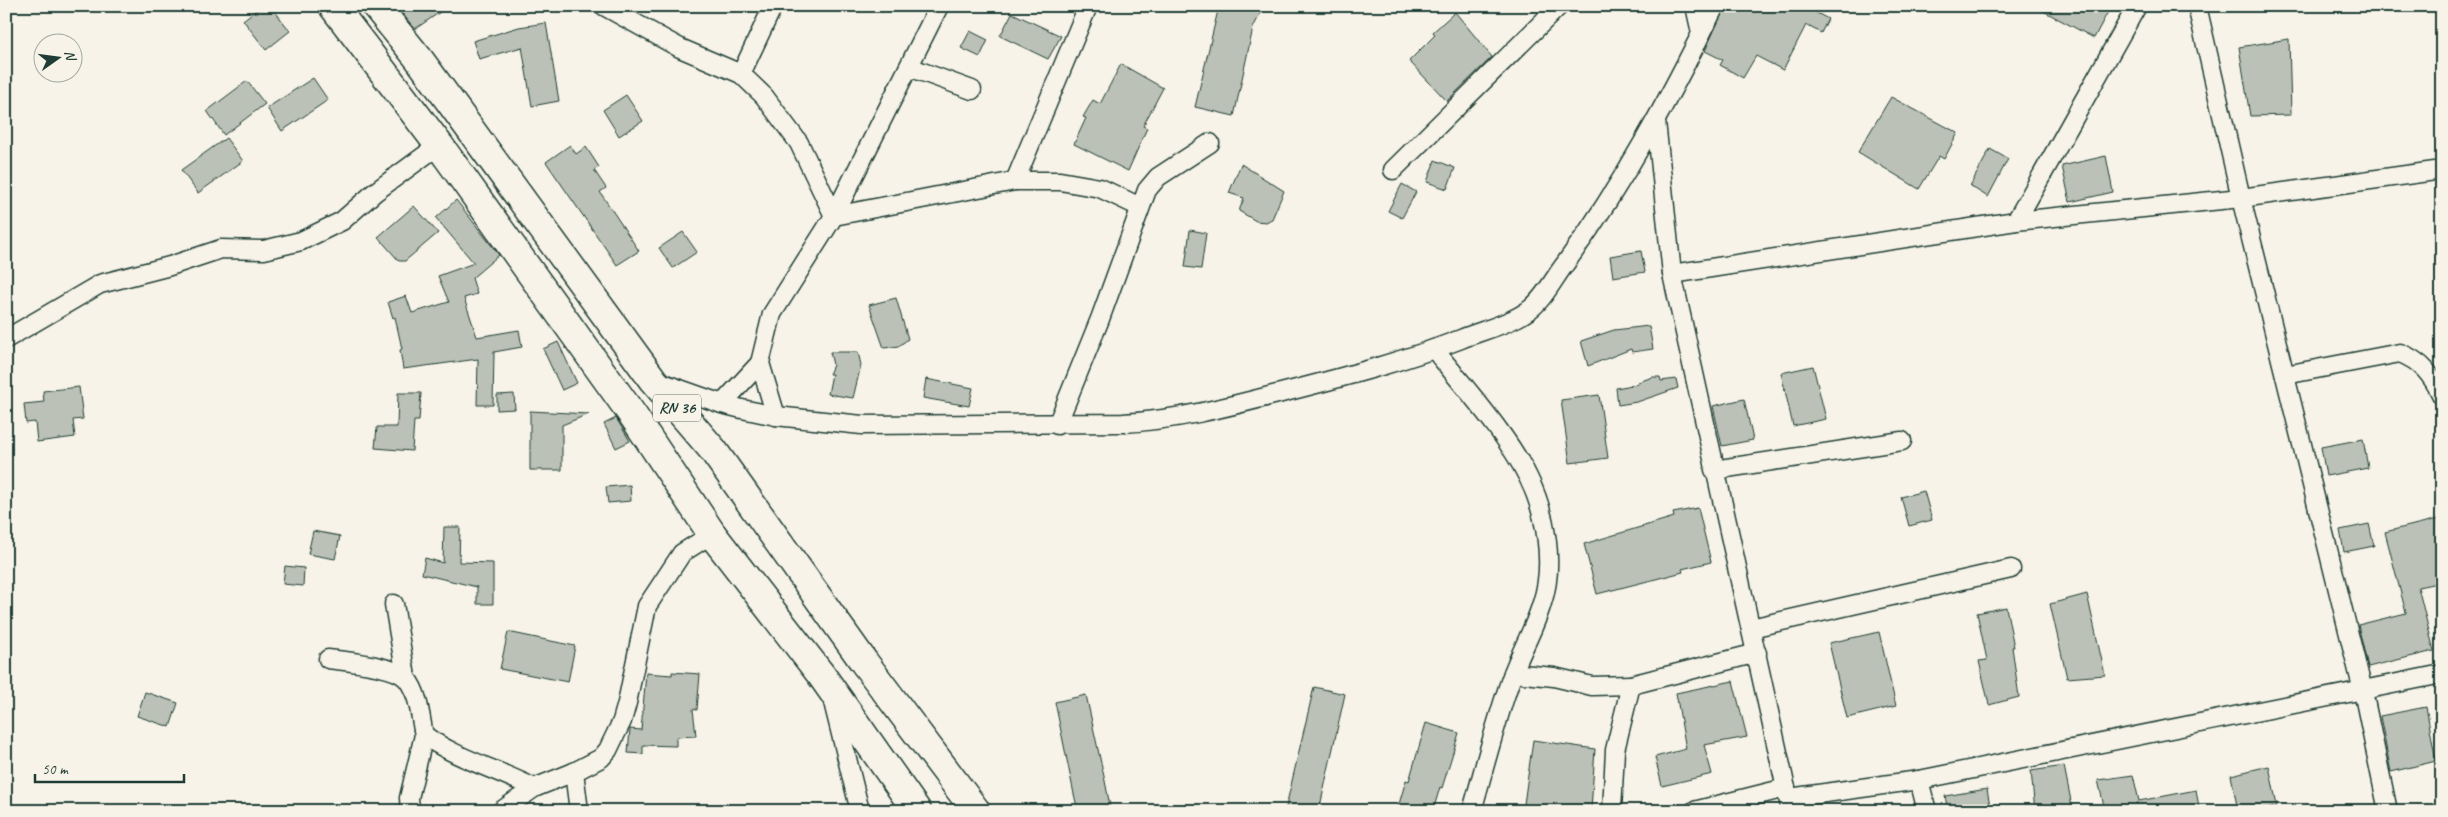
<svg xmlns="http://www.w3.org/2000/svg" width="2448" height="817" viewBox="0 0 2448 817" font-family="Caveat,sans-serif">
	<rect width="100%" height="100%" fill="#f7f3e8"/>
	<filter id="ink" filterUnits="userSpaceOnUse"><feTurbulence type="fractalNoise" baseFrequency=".02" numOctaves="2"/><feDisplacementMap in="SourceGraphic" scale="10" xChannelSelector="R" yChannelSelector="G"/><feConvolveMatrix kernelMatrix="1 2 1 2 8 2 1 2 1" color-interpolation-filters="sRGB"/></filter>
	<g filter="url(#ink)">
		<!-- building -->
		<g fill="#bbc1b6" stroke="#1f3d34">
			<path d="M 261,6 L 271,6 L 290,31 L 266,50 L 243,20 Z"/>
			<path d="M 409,6 L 449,6 L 415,29 L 401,12 Z"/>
			<path d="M 1219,6 L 1264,6 L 1253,28 L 1234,116 L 1195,107 Z"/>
			<path d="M 1725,6 L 1804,6 L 1828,19 L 1821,33 L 1806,25 L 1783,70 L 1756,56 L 1743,78 L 1720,65 L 1723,60 L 1705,51 Z"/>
			<path d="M 2034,6 L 2111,6 L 2094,38 Z"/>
			<path d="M 1455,12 L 1492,57 L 1447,101 L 1409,61 L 1435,35 L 1433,32 Z"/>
			<path d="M 1012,13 L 1061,36 L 1048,59 L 1000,36 Z"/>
			<path d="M 546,23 L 559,101 L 532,106 L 522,47 L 479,59 L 473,41 L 519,27 Z"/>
			<path d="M 970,31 L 988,40 L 980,57 L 961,48 Z"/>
			<path d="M 2289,39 L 2291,115 L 2250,116 L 2239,47 Z"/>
			<path d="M 1121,64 L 1163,88 L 1143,126 L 1147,128 L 1128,171 L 1074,144 L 1086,118 L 1083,117 L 1093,100 L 1100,104 Z"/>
			<path d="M 313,78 L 328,100 L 282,131 L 267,108 Z"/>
			<path d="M 247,81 L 265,104 L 224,135 L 207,111 Z"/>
			<path d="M 626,95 L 643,121 L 619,136 L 603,110 Z"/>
			<path d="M 1891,97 L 1958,133 L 1944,159 L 1939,156 L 1919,189 L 1858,152 Z"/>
			<path d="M 226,138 L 243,161 L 198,193 L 181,170 Z"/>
			<path d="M 570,145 L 576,154 L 586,147 L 599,167 L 594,170 L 606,188 L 600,192 L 639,251 L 617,265 L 546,162 Z"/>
			<path d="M 1990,149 L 2008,159 L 1988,197 L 1970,186 Z"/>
			<path d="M 2106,156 L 2113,192 L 2070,202 L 2062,166 Z"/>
			<path d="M 1435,160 L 1455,168 L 1447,189 L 1427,182 Z"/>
			<path d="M 1241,164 L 1284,191 L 1272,219 L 1266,222 L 1256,221 L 1239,211 L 1244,198 L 1229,193 Z"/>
			<path d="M 1402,184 L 1416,192 L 1402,218 L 1388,211 Z"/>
			<path d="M 456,200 L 499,255 L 472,278 L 477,294 L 464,298 L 477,337 L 519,330 L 522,347 L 494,352 L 493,405 L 477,405 L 478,359 L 403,369 L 400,350 L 402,349 L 395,317 L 393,318 L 388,302 L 406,296 L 412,313 L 449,302 L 438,276 L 474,263 L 436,218 Z"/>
			<path d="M 414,206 L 438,233 L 405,261 L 399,261 L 378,237 Z"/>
			<path d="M 1190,230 L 1206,233 L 1201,269 L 1185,267 Z"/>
			<path d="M 683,232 L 697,252 L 673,268 L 659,248 Z"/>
			<path d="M 1641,251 L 1645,272 L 1613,277 L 1610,256 Z"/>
			<path d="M 896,298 L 908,339 L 899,346 L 884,348 L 869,305 Z"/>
			<path d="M 1649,326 L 1653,349 L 1632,352 L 1631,349 L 1588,366 L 1581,341 L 1614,330 Z"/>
			<path d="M 558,342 L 577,383 L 562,390 L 543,349 Z"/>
			<path d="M 830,352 L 858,352 L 861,365 L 853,398 L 828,394 L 832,374 L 829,374 L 833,365 Z"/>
			<path d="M 1813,366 L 1826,419 L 1793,426 L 1781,373 Z"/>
			<path d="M 1653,377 L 1660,377 L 1661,381 L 1676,379 L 1678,388 L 1637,402 L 1618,405 L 1616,388 L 1638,384 L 1638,382 Z"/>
			<path d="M 926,379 L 973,388 L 969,406 L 923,398 Z"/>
			<path d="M 79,387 L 83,419 L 73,420 L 75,437 L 37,442 L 35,422 L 26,423 L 24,404 L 44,402 L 43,391 Z"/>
			<path d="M 398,393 L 421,393 L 419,421 L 414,421 L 412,451 L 375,448 L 377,427 L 397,427 Z"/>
			<path d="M 514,394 L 515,409 L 497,410 L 497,395 Z"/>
			<path d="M 1599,395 L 1608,458 L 1570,463 L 1561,400 Z"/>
			<path d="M 1744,399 L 1753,440 L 1722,446 L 1713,406 Z"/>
			<path d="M 530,411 L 589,414 L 562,425 L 562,470 L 530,470 Z"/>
			<path d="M 616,418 L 630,441 L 616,448 L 604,424 Z"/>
			<path d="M 2363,439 L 2368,468 L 2326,476 L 2321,447 Z"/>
			<path d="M 630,485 L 631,501 L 608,503 L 606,487 Z"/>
			<path d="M 1924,491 L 1932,520 L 1909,526 L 1901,497 Z"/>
			<path d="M 1698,508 L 1711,562 L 1682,569 L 1683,572 L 1597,594 L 1584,544 L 1674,517 L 1673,513 Z"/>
			<path d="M 2442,518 L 2442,582 L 2418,587 L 2434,651 L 2368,667 L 2358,625 L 2406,613 L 2385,532 Z"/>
			<path d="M 2369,524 L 2374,546 L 2344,552 L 2340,530 Z"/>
			<path d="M 444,527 L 460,527 L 459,562 L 493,563 L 493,604 L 477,604 L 477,587 L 422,574 L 425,558 L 443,563 Z"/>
			<path d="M 313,531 L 340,536 L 335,559 L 308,554 Z"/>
			<path d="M 285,566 L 304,568 L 303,586 L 283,584 Z"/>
			<path d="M 2087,594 L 2105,675 L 2067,678 L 2050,604 Z"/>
			<path d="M 2006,607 L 2014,647 L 2012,647 L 2019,697 L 1989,705 L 1979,661 L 1987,660 L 1977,613 Z"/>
			<path d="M 508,632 L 575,646 L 568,682 L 500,669 Z"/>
			<path d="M 1879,632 L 1896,706 L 1847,718 L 1829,643 Z"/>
			<path d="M 672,672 L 700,674 L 697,710 L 693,709 L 696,736 L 676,737 L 676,746 L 643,745 L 643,754 L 628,753 L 630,729 L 641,730 L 646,673 L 672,675 Z"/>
			<path d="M 1733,681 L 1747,737 L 1704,745 L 1712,774 L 1662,786 L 1655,757 L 1686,749 L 1676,693 Z"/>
			<path d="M 1314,687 L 1345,694 L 1319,811 L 1285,811 Z"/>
			<path d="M 145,692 L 178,703 L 170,727 L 137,716 Z"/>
			<path d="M 1086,695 L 1105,781 L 1111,811 L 1078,811 L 1074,794 L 1055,702 Z"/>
			<path d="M 2426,707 L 2436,761 L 2391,772 L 2380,716 Z"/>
			<path d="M 1426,723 L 1459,733 L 1442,788 L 1440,787 L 1433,811 L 1397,811 L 1406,780 L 1409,781 Z"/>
			<path d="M 1533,740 L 1595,749 L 1591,811 L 1523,811 Z"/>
			<path d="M 2064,766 L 2073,811 L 2035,811 L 2031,771 Z"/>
			<path d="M 2269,766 L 2277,806 L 2262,811 L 2238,811 L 2231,775 Z"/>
			<path d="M 2133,775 L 2139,801 L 2196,790 L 2199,807 L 2178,811 L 2105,811 L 2098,780 Z"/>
			<path d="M 1987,789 L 1991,811 L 1948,811 L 1945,796 Z"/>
		</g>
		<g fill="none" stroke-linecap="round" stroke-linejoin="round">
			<!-- street casing -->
			<g stroke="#1f3d34" stroke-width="21">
				<g id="street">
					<path d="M 604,6 L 680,48 L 741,74 L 764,96 L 799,143 L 834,216 L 1015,181 L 1060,181 L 1100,188 L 1140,207"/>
					<path d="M 1695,6 L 1701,33"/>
					<path d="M 2197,6 L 2241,198 L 2363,691 L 2388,811"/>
					<path d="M 909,67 L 972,90"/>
					<path d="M 741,74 L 773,6"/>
					<path d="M 1656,121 L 1672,274 L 1791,811"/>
					<path d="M 1393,170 L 1559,6"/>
					<path d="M 1015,181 L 1088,6"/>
					<path d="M 2016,221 L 2137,6"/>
					<path d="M 1672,274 L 2016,221 L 2241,198 L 2442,170"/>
					<path d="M 6,339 L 100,284 L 170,266 L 221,249 L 264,250 L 301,241 L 342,221 L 375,192 L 439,145"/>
					<path d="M 1434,349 C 1464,387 1507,434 1528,477 C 1546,513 1555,564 1542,603 C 1535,627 1522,649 1513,673 C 1497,717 1485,765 1472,811"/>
					<path d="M 2285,375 L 2400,353 C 2421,361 2432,375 2442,396"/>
					<path d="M 657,381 L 722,404 L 742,409 L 776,416 L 862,425 L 1123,423 C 1179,420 1231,406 1285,392 C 1344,377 1404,361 1461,339 C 1483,330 1510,324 1529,310 C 1544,299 1554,278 1565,264 C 1624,183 1671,95 1715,6"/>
					<path d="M 722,404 L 760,363"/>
					<path d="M 776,416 L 760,363 L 772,314 L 834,216 L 939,6"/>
					<path d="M 1057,425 L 1100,319 L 1147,190 L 1158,177 L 1210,143"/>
					<path d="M 1714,470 L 1902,441"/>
					<path d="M 394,604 L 406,677"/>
					<path d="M 1751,628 L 2011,569"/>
					<path d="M 328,659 C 345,661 397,666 407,679 C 419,694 420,716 424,735 C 455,758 499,770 534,788"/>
					<path d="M 1513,673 L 1554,677 L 1592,686 L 1631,685"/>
					<path d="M 833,702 L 860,811"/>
					<path d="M 574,772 L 579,811"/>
					<path d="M 1919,780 L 1927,811"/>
					<path d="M 1789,798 L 1919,780 L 2442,674"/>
					<path d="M 410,811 L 409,798 L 424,735"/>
					<path d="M 501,811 L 534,788 L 574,772 L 601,758 L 608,750 L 622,721 L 627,703 L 647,606 L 682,553 L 712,534"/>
					<path d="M 1612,811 L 1615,750 L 1631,685 L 1757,653"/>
					<path d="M 1694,811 L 1786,788"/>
				</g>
			</g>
			<!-- primary casing -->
			<g stroke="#1f3d34" stroke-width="31">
				<g id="primary">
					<path d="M 333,6 L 439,145 L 634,417 L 712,534 L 822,676 L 917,811"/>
					<path d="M 376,6 L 419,59 L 653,380 L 713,450 L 864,662 L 976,811"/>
				</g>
			</g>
			<!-- street -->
			<use href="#street" stroke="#f7f3e8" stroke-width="18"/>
			<!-- primary -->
			<use href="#primary" stroke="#f7f3e8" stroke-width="28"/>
		</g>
	</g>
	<g text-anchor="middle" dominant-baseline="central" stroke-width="4" stroke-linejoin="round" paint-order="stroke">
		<!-- shield labels -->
		<rect fill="#f7f3e8" stroke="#60746a" stroke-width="1" x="653" y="394.5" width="48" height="27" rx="4"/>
		<g font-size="16" font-weight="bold" fill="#1f3d34">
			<text x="677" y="408">RN 36</text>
		</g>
	</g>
	<!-- margin -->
	<rect width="2448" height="817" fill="none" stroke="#f7f3e8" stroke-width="25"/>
	<rect x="12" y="12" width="2423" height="792" fill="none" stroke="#1f3d34" stroke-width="2" filter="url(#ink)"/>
	<!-- north arrow -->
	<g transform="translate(58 58) rotate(76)"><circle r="24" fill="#f7f3e8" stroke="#a1aaa0"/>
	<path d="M0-4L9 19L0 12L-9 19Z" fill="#1f3d34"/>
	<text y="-8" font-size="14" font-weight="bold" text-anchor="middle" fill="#1f3d34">N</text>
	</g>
	<!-- scale -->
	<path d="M35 774v8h149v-8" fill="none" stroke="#1f3d34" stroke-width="2.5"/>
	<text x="42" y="774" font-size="15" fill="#1f3d34" stroke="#f7f3e8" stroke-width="4" paint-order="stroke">50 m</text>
</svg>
